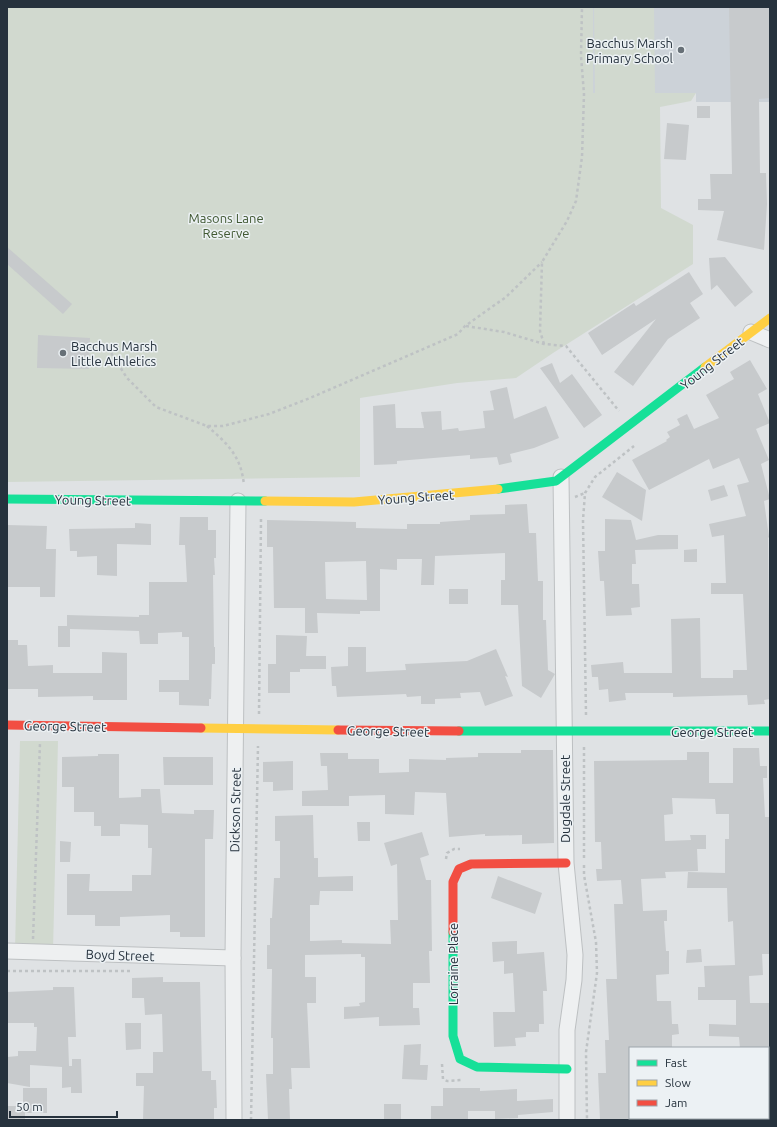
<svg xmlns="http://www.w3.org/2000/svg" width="777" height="1127" viewBox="0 0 777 1127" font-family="Ubuntu,sans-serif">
	<rect width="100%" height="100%" fill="#dfe2e4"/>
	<!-- built -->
	<path fill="#ccd2d8" d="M 593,7 L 770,7 L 770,102 L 696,102 L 696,93 L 593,93 Z"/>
	<!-- green -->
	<g fill="#d1d9cf">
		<path d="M 7,7 L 593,7 L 593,93 L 595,93 L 594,7 L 654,7 L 655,93 L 696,93 L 691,101 L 660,107 L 661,208 L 693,225 L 693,264 L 553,353 L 516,378 L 457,383 L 360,398 L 360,477 L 7,482 Z"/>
		<path d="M 20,741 L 58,741 L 53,951 L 15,950 Z"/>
	</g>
	<!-- building -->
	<g fill="#c7cacc" fill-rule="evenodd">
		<path d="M 770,7 L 770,98 L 759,99 L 760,173 L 766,173 L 767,204 L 764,250 L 717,240 L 724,211 L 698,210 L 698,199 L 711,199 L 710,174 L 732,174 L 729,8 Z"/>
		<rect x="697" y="106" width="13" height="12"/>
		<path d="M 667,123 L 689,125 L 686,160 L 664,159 Z"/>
		<path d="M 7,247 L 72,304 L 63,314 L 7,264 Z"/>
		<path d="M 725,257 L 753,292 L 735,307 L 717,285 L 711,290 L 709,258 Z"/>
		<path d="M 689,272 L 703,294 L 690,303 L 700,318 L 668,339 L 633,386 L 614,372 L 656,319 L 602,355 L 588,333 L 634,303 L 636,306 Z"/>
		<path d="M 38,335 L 90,338 L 89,369 L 37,368 Z"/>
		<path d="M 750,360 L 767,389 L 758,394 L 770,423 L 756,429 L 769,460 L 761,464 L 770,499 L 764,501 L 769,537 L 768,538 L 770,699 L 764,700 L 765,704 L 748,705 L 747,695 L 673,697 L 673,693 L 625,693 L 626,700 L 609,702 L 608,689 L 599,690 L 598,677 L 592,677 L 591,665 L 623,662 L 624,673 L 672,673 L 671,619 L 700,618 L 701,678 L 733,678 L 733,670 L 747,670 L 743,594 L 711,594 L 711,583 L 726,583 L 724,535 L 712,537 L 709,524 L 746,516 L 737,485 L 749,482 L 739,458 L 713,469 L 709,459 L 649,490 L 632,460 L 667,441 L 666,440 L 670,437 L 667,432 L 680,425 L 677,419 L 687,414 L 694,429 L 719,418 L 706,395 L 734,379 L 730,372 Z"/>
		<path d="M 552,363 L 560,383 L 572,374 L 602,415 L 584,428 L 540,368 Z"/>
		<path d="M 507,387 L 514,419 L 546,406 L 559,438 L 534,448 L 510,454 L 512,462 L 499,465 L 497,457 L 470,459 L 470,455 L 397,461 L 397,464 L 374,465 L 373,406 L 395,404 L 396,428 L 424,428 L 421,412 L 441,411 L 442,430 L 458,428 L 459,431 L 485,428 L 483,411 L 494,410 L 490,391 Z"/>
		<path d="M 617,472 L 646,490 L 642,521 L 602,497 Z"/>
		<path d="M 724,485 L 728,496 L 711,501 L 708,490 Z"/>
		<path d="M 527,504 L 529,533 L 536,533 L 538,581 L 543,581 L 543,620 L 546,620 L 548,670 L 555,674 L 541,698 L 522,686 L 518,605 L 501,605 L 501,580 L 505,580 L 505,553 L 435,556 L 434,585 L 421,585 L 422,559 L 397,559 L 397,570 L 380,569 L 380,611 L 360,611 L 360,614 L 317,613 L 318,633 L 305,633 L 305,608 L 274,608 L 273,547 L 267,547 L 267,520 L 356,522 L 356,528 L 407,529 L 407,524 L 440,524 L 440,522 L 470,520 L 470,515 L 505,514 L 505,505 ZM 366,561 L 367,600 L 326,599 L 325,562 Z"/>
		<path d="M 180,517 L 208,517 L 208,530 L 216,530 L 216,558 L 214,558 L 215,575 L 213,575 L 214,647 L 215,647 L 215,664 L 212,664 L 211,699 L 209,699 L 209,706 L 179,705 L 179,692 L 159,692 L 159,680 L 189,680 L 189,637 L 182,637 L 182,632 L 158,633 L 158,644 L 140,644 L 139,631 L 70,629 L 70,647 L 58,647 L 58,626 L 67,626 L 67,615 L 139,617 L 139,615 L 149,615 L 149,582 L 187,582 L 185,545 L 179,545 Z"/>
		<path d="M 605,519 L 631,520 L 636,540 L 658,535 L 678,535 L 678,549 L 635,550 L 636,564 L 632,564 L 632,584 L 639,584 L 640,607 L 631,608 L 632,615 L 606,616 L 604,581 L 600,581 L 598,551 L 605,551 Z"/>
		<path d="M 135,523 L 151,524 L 151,545 L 117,544 L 117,576 L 97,575 L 97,556 L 77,557 L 77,551 L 70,551 L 69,529 L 135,528 Z"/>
		<path d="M 7,525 L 47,526 L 46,549 L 56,549 L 55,597 L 40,597 L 40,587 L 7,587 Z"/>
		<path d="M 697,549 L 697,562 L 684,562 L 684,550 Z"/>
		<rect x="449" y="589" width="19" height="15"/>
		<path d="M 276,635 L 307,636 L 306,656 L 326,656 L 326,669 L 300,669 L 300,672 L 290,672 L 290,693 L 268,693 L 268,664 L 276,664 Z"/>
		<path d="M 7,640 L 18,640 L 18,645 L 27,645 L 28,666 L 53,665 L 53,673 L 102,673 L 102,652 L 127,653 L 127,700 L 93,700 L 93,696 L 38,697 L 38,689 L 7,689 Z"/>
		<path d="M 348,647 L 366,647 L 366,672 L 406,670 L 405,664 L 467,661 L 496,649 L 508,677 L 505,676 L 513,696 L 485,706 L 480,692 L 460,693 L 461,698 L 435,699 L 435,704 L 421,704 L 421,696 L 407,697 L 406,694 L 337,697 L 336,686 L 332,686 L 331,667 L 348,666 Z"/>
		<path d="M 733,748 L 759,748 L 760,766 L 767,766 L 767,778 L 763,778 L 765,817 L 769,817 L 770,954 L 762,954 L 763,975 L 749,976 L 750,1003 L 769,1003 L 770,1048 L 740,1048 L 739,1037 L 709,1036 L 709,1024 L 736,1025 L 736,1000 L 698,1000 L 698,987 L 705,987 L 704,966 L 735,965 L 733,921 L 728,922 L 727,888 L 687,888 L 688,872 L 725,873 L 725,839 L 729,839 L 729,814 L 716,814 L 715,799 L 672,798 L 673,814 L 664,815 L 665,841 L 691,840 L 690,835 L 706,835 L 706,849 L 697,849 L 698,871 L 665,872 L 666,878 L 641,879 L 643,911 L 667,910 L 667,921 L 664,921 L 666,951 L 669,951 L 669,974 L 656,975 L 657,1001 L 671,1001 L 672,1024 L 678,1024 L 679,1034 L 672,1035 L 672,1048 L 630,1048 L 630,1120 L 600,1120 L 598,1073 L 606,1073 L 605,1040 L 609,1040 L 606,979 L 617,979 L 614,904 L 623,904 L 621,880 L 597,881 L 596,869 L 602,869 L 601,842 L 595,842 L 594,761 L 687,760 L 687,752 L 709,752 L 709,783 L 733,783 Z"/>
		<path d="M 521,750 L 553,750 L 554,843 L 522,844 L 522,835 L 485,836 L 485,834 L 449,837 L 446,793 L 415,792 L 414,815 L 385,814 L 385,795 L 349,796 L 349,806 L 302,806 L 302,791 L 328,790 L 327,766 L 321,766 L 320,753 L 348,753 L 348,759 L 379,759 L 379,773 L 409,772 L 409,759 L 446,760 L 446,758 L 478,757 L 478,753 L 521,753 Z"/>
		<path d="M 98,754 L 119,754 L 119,798 L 141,797 L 141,789 L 160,789 L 162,813 L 194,814 L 194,810 L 214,810 L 213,839 L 205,839 L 205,937 L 180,937 L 180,932 L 170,932 L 170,915 L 120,917 L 120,926 L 95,926 L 95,915 L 67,915 L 67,874 L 90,874 L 89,891 L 132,891 L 132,875 L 151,875 L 152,848 L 148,848 L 148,825 L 120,824 L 120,836 L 101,836 L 101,826 L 94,826 L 94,812 L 74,812 L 74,787 L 62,787 L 62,757 L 98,756 Z"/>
		<path d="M 163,757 L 213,757 L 213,785 L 164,785 Z"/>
		<path d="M 293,761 L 293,790 L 273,791 L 273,782 L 263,782 L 263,762 Z"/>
		<path d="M 313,815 L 314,858 L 318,858 L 318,877 L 353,876 L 353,891 L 320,891 L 319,905 L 310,905 L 310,941 L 342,940 L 342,943 L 391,944 L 390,920 L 398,920 L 397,864 L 391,866 L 384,843 L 422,832 L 429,855 L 420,858 L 426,880 L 431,880 L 432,951 L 429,951 L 430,983 L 413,983 L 413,1008 L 419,1008 L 420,1025 L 379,1026 L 379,1017 L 344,1019 L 344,1007 L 360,1006 L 359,1003 L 365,1002 L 365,957 L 361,957 L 361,954 L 305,955 L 305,977 L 316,977 L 316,1003 L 307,1003 L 310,1068 L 291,1068 L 292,1089 L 289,1089 L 290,1120 L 268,1120 L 266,1074 L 273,1074 L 273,1038 L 271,1038 L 272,969 L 267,969 L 267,945 L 270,945 L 270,918 L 272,918 L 274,878 L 280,878 L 280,841 L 275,841 L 275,816 Z"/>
		<path d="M 357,822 L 370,822 L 370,841 L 358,841 Z"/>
		<path d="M 60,841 L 71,842 L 70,862 L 60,862 Z"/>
		<path d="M 498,876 L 542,893 L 535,914 L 491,898 Z"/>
		<path d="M 517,941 L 517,954 L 544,952 L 547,991 L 543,991 L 544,1024 L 539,1024 L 539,1032 L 526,1032 L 526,1037 L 515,1038 L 516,1046 L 494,1047 L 493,1012 L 515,1012 L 513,973 L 504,974 L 504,961 L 493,962 L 492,942 Z"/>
		<path d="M 701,949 L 702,962 L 686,963 L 687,950 Z"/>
		<path d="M 163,977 L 163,982 L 200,982 L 202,1071 L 211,1071 L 211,1080 L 216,1080 L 217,1108 L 214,1108 L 214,1120 L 143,1120 L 144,1086 L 136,1086 L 136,1073 L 153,1073 L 153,1052 L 163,1052 L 162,1014 L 145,1015 L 144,998 L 132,998 L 132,978 Z"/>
		<path d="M 53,987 L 74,987 L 76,1037 L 68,1037 L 69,1066 L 72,1066 L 72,1059 L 81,1059 L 82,1093 L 71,1093 L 71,1087 L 62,1088 L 62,1067 L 30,1065 L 30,1087 L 7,1083 L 7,1057 L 18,1056 L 18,1051 L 36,1051 L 37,1027 L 34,1027 L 34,1023 L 7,1023 L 7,992 L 53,990 Z"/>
		<path d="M 125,1023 L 141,1023 L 141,1049 L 126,1050 Z"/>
		<path d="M 421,1044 L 420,1065 L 428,1065 L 427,1080 L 402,1079 L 404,1045 Z"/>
		<path d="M 23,1088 L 47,1088 L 47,1113 L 25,1113 L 25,1120 L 7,1120 L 7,1106 L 23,1106 Z"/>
		<path d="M 443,1088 L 480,1088 L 480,1091 L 517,1089 L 517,1101 L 553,1099 L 553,1112 L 518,1115 L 518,1118 L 495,1119 L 495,1111 L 468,1111 L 468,1120 L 431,1120 L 431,1106 L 443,1106 Z"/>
		<rect x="384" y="1104" width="17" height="16"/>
	</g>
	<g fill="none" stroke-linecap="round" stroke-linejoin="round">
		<!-- street casing -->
		<g stroke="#bdc0c2" stroke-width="17">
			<g id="street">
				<path d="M 751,332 L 770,340"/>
				<path d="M 561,477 L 566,863 L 575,955 L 574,980 L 567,1030 L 567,1120"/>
				<path d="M 7,951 L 233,958"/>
				<path d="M 234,1120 L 233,958 L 238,501"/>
			</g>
		</g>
		<!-- path -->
		<g stroke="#bec2c4" stroke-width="2.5" stroke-dasharray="3 3" stroke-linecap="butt">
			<path d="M 466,326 L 504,332 L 544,344 L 566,346 L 619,411"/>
			<path d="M 544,344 L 540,331 L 542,262 L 567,221 L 576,201 L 582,157 L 584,94 L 581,56 L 582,7"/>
			<path d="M 108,348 L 127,378 L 156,407 L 207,426 L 223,426 L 269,414 L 310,398 L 458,334 L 465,326 L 506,297 L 542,262"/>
			<path d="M 207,426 C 228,444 241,456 244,485"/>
			<path d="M 575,497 L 585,493"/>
			<path d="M 259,714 L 261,519"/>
			<path d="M 586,715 L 583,520 L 585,493 L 595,477 L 634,446"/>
			<path d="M 584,747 L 584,860"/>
			<path d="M 446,859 L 447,853 L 454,849 L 460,849"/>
			<path d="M 584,865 L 584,875 L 596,942 L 597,973 L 586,1052 L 587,1120"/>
			<path d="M 33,939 L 40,743"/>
			<path d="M 7,971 L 132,971"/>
			<path d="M 442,1064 L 443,1079 L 447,1081 L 462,1080"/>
			<path d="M 251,1120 L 258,746"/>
		</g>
		<!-- street -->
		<use href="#street" stroke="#eef0f1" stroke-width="15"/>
		<!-- fast -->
		<g stroke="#16e098" stroke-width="9">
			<path d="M 498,489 L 556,481 L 705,367"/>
			<path d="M 7,499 L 265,501"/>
			<path d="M 459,731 L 770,731"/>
			<path d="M 453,932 L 453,1036 L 460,1059 L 477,1067 L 567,1069"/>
		</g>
		<!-- slow -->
		<g stroke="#ffcf43" stroke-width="9">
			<path d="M 705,367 L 770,318"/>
			<path d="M 265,501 L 354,502 L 498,489"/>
			<path d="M 201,728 L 338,730"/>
		</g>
		<!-- jam -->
		<g stroke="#f24e42" stroke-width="9">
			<path d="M 7,725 L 201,728"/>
			<path d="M 338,730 L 459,731"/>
			<path d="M 453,932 L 453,882 L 459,869 L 471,864 L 566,863"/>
		</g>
	</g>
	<!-- markers -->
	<g fill="#677077" stroke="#ecf1f4" stroke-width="1.5">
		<circle cx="681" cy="50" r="4"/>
		<circle cx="63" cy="353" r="4"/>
	</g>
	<g text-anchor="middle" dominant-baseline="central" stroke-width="3" stroke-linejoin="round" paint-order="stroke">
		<!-- poi labels -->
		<g font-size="13" fill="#26323d" stroke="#ecf1f4" text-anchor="end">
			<text x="673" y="43">Bacchus Marsh<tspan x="673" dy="15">Primary School</tspan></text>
			<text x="71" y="346" text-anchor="start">Bacchus Marsh<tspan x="71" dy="15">Little Athletics</tspan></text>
		</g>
		<!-- park labels -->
		<g font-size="13" fill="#415933" stroke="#ecf1f4">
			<text x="226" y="218">Masons Lane<tspan x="226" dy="15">Reserve</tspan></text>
		</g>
		<!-- street labels -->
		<g font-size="13" fill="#26323d" stroke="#ecf1f4">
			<text transform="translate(712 363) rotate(-38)">Young Street</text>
			<text transform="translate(416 497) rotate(-4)">Young Street</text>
			<text transform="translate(93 500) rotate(1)">Young Street</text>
			<text transform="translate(65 726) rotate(1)">George Street</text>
			<text transform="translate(388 731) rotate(1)">George Street</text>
			<text x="712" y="732">George Street</text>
			<text transform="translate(565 799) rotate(-90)">Dugdale Street</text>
			<text transform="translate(235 810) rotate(-89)">Dickson Street</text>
			<text transform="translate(120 955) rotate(2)">Boyd Street</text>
			<text transform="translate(453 964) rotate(-90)">Lorraine Place</text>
		</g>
	</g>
	<!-- border -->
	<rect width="777" height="1127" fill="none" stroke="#26323d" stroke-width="16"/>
	<!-- legend -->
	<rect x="629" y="1047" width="140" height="72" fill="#ecf1f4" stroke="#9da5ab"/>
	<rect x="637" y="1060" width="20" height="6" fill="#16e098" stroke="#9da5ab"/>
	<text x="665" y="1067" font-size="12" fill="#26323d">Fast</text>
	<rect x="637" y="1080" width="20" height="6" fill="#ffcf43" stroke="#9da5ab"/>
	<text x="665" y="1087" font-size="12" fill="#26323d">Slow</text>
	<rect x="637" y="1100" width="20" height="6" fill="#f24e42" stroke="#9da5ab"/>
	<text x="665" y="1107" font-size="12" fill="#26323d">Jam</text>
	<!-- scale -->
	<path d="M10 1111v6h107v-6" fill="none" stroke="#26323d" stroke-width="2"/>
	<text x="16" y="1111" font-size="12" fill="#26323d" stroke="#ecf1f4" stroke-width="3" paint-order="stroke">50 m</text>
</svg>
